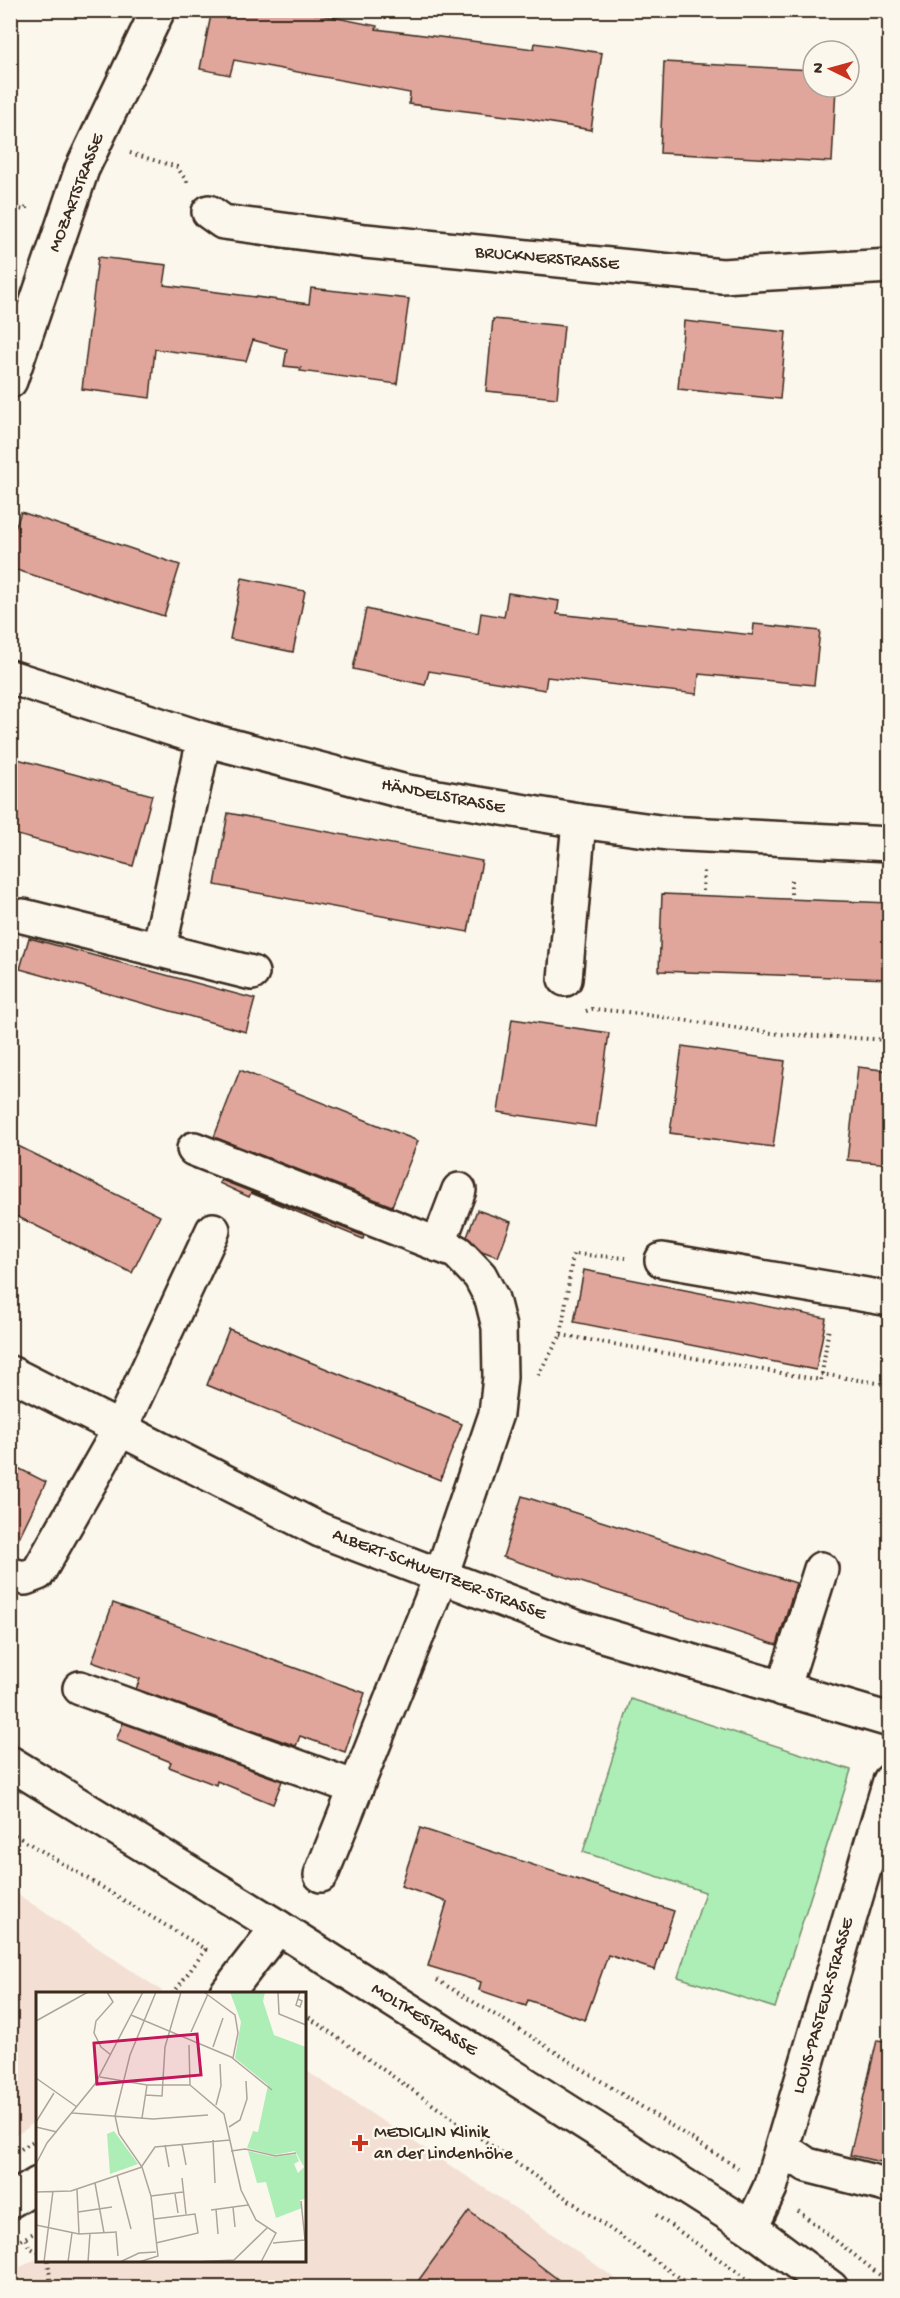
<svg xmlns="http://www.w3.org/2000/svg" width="900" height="2298" viewBox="0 0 900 2298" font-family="'Gochi Hand',sans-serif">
	<rect width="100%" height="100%" fill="#fbf7ec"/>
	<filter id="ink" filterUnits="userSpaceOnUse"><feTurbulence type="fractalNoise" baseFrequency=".0167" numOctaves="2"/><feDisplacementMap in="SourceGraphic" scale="12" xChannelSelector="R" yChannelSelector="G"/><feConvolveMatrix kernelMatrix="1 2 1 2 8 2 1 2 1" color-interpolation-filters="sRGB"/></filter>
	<g filter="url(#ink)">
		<!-- built -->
		<g fill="#f3dfd4">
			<path d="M 10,1889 L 162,1991 L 160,1994 L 38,1994 L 37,2118 L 26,2129 L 11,2138 Z"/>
			<path d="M 305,2070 L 527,2216 L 627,2287 L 11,2288 L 10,2272 L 37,2259 L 304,2260 Z"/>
		</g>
		<!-- green -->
		<path fill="#adeeb7" stroke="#748c6a" stroke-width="1.5" d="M 631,1699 L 851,1770 L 775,2008 L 678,1977 L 705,1892 L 583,1852 Z"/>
		<!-- building -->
		<g fill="#e0a69c" stroke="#3b2a1e" stroke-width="1.5">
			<path d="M 212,10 L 297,10 L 377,26 L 376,29 L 534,49 L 535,43 L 602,53 L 591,130 L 524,118 L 409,104 L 410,93 L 234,60 L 230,75 L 200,69 Z"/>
			<path d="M 664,62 L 813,70 L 813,87 L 836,87 L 832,162 L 660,153 Z"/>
			<path d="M 98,257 L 167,265 L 164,285 L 309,304 L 311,288 L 409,299 L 397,384 L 300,371 L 301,368 L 284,366 L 287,349 L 253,340 L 246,361 L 155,349 L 150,398 L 82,389 Z"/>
			<path d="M 493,319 L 564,326 L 557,398 L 486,391 Z"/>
			<path d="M 684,321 L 786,332 L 780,399 L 678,389 Z"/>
			<path d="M 21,512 L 180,565 L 164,616 L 10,568 L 10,542 Z"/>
			<path d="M 242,578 L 305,591 L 293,652 L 230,639 Z"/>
			<path d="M 508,593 L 559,601 L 557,614 L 753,635 L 754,624 L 820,631 L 814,685 L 699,674 L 697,694 L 547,677 L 545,690 L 429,671 L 425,685 L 353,669 L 366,609 L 478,635 L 481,613 L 504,617 Z"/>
			<path d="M 10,757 L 152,795 L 133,866 L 10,833 Z"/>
			<path d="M 228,813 L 482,861 L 468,932 L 215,885 Z"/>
			<path d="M 662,894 L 890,903 L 890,979 L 659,971 Z"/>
			<path d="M 29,938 L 255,999 L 246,1032 L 20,969 Z"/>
			<path d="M 512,1019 L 609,1033 L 596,1127 L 498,1112 Z"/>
			<path d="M 682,1046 L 785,1061 L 773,1147 L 670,1133 Z"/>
			<path d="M 858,1067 L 890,1071 L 890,1164 L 847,1160 Z"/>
			<path d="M 240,1070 L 418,1141 L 392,1206 L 214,1137 Z"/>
			<path d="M 10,1142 L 160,1216 L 132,1273 L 10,1213 Z"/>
			<path d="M 221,1180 L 364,1236 L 363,1239 L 251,1193 L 249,1197 L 219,1183 Z"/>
			<path d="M 477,1210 L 511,1222 L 498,1257 L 482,1251 L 467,1237 Z"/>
			<path d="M 584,1270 L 826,1318 L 816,1370 L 574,1322 Z"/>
			<path d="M 229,1329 L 462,1424 L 440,1480 L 207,1385 Z"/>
			<path d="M 10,1464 L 46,1482 L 10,1556 Z"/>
			<path d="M 522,1496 L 796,1583 L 777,1645 L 503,1557 Z"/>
			<path d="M 113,1603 L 365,1693 L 345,1752 L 300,1736 L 296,1746 L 136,1689 L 140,1679 L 92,1662 Z"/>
			<path d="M 123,1723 L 282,1781 L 273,1804 L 217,1781 L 216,1785 L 169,1767 L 171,1762 L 116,1740 Z"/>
			<path d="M 420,1828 L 674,1911 L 655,1970 L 608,1955 L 585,2020 L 528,2000 L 526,2006 L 479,1990 L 481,1982 L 428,1966 L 447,1902 L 401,1886 Z"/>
			<path d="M 877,2040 L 890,2042 L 890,2164 L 850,2155 Z"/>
			<path d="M 469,2211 L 569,2288 L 413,2288 Z"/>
		</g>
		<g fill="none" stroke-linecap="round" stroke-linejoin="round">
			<!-- minor casing -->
			<g stroke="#3b2a1e" stroke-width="38">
				<g id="minor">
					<path d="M 209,212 L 223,222 L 365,241 L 722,276 L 890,266"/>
					<path d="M 10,381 L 82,169 L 158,10"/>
					<path d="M 10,677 L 204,739 L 402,791 L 579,821 L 667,833 L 890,844"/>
					<path d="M 23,916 L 252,973"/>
					<path d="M 159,950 L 204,739"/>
					<path d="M 565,979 L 579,821"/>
					<path d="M 194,1149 L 457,1252 L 480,1276 L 492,1299 L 499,1327 L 500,1377 L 496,1414 L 441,1576 L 321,1875"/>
					<path d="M 438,1245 L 459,1190"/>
					<path d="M 662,1260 L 890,1299"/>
					<path d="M 10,1373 L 320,1530 L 572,1626 L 890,1720"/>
					<path d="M 10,1575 L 25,1578 L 38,1573 L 120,1429 L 213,1230"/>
					<path d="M 80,1688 L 356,1788"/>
					<path d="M 783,1689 L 821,1569"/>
					<path d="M 10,1763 L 278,1927 L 751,2228 L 831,2288"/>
					<path d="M 226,1994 L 278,1927"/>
					<path d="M 782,2148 L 807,2165 L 890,2186"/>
					<path d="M 10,2201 L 38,2184"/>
					<path d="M 751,2228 L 770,2188 L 890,1781"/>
				</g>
			</g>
			<!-- path -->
			<g stroke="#3b2a1e" stroke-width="4" stroke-dasharray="1.5 4.5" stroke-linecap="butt">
				<path d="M 130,153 L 177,167 L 188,183"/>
				<path d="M 10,196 L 18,209 L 25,210 L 28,204"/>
				<path d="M 703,891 L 704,871"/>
				<path d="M 791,894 L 791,877"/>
				<path d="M 889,896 L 890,890"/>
				<path d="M 586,1011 L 592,1009 L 627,1012 L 779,1034 L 890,1040"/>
				<path d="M 561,1335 L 821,1380 L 829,1327"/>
				<path d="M 821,1374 L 890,1385"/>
				<path d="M 538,1375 L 561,1335 L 573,1254 L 626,1258"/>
				<path d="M 10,1832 L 210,1952"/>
				<path d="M 437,1980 L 527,2034 L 738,2168"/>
				<path d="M 173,1994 L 206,1949"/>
				<path d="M 304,2014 L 694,2288"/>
				<path d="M 21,2149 L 38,2138"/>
				<path d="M 798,2211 L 890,2283"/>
				<path d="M 656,2215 L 760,2288"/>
				<path d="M 26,2239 L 29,2247 L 38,2252"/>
				<path d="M 10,2246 L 34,2233"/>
				<path d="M 48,2260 L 51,2288"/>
			</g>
			<!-- minor -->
			<use href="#minor" stroke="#fbf7ec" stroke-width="33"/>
		</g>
	</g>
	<!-- markers -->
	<path fill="#c8321e" stroke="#fbf7ec" stroke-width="2" d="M357 2134h6v6h6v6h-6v6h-6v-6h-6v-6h6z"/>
	<g text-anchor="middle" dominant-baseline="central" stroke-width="5" stroke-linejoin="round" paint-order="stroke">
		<!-- street labels -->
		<g font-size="18" fill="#3b2a1e" stroke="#fbf7ec">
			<text transform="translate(77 193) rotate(-69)">MOZARTSTRASSE</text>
			<text transform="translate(547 259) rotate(5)">BRUCKNERSTRASSE</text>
			<text transform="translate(443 797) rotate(11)">HÄNDELSTRASSE</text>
			<text transform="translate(439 1575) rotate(21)">ALBERT-SCHWEITZER-STRASSE</text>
			<text transform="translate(824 2006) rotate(-74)">LOUIS-PASTEUR-STRASSE</text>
			<text transform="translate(424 2020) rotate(32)">MOLTKESTRASSE</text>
		</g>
		<!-- poi labels -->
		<g font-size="18" fill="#3b2a1e" stroke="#fbf7ec" text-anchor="start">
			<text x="374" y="2133">MEDICLIN Klinik<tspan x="374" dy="21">an der Lindenhöhe</tspan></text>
		</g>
	</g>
	<!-- overview -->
	<g transform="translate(36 1992)">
		<rect width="270" height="270" fill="#fbf7ec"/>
		<path d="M 194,0 L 229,0 L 227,9 L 238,43 L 270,55 L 270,207 L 264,208 L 266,216 L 240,226 L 230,190 L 221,191 L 212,159 L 238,165 L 260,162 L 263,169 L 258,172 L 262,181 L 268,175 L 259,159 L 238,163 L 211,156 L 217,139 L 222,140 L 232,93 L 199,66 L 205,30 ZM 78,139 L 102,172 L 74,182 L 71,142 Z" fill="#adeeb7"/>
		<path fill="none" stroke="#aea59a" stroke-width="1.5" d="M 71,0 L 77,10 L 60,29 L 58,41 L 65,55 L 75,63M 168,0 L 199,23 L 202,41 L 197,66M 242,0 L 243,22 L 270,33M 262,7 L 266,9 L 264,15 L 260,13 L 264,0M 95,23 L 195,65 L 236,98M 0,29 L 52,0M 155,40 L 172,2M 153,53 L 154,93 L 188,122 L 205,198 L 220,228 L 240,241 L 225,270M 177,55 L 187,26M 64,85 L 111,93 L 154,93M 0,86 L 41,115M 109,103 L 126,104 L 129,55 L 145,0M 180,113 L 185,94 L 184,72M 36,121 L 117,127 L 172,123M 106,126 L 111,93M 0,130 L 18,101M 0,135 L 21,140M 193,135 L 204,128 L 211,107 L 210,89M 177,148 L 179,191M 146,152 L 150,173M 129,153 L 133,175M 195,159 L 209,157 L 239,164 L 260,161M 0,172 L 11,151 L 59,92 L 107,0M 106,174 L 119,155 L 194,148M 81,183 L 95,237M 146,186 L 150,222M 59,191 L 68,241M 41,197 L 43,242M 0,200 L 35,199 L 106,175M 139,202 L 142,221M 115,204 L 147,200M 265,209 L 269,248M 197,215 L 199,235M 180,217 L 182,242M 175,218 L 212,213M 42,220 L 76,215M 118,227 L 159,222 L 162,241 L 120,251M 0,233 L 43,242 L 81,240M 80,240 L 82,264M 237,251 L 269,248M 8,270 L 17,199M 32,270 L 36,241M 52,270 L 54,241M 84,270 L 103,261 L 120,260M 103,270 L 122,264 L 115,204 L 106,175 L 83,142 L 79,124 L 94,63 L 120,0M 157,270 L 198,268 L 231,236"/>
		<path fill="#c2185b" fill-opacity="0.15" stroke="#c2185b" stroke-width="3" d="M 161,42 L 165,83 L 61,92 L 58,51 Z"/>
		<rect width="270" height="270" fill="none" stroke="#3b2a1e" stroke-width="3"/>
	</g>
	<!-- margin -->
	<rect width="900" height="2298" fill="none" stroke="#fbf7ec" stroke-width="36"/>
	<rect x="18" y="18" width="864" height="2262" fill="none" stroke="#3b2a1e" stroke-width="2" filter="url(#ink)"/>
	<!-- north arrow -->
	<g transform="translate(831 69) rotate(275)"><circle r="28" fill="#fbf7ec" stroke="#aea59a" stroke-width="1.5"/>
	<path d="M0-4.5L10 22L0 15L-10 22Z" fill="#c8321e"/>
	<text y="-9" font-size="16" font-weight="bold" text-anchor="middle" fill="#3b2a1e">N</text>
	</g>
</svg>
